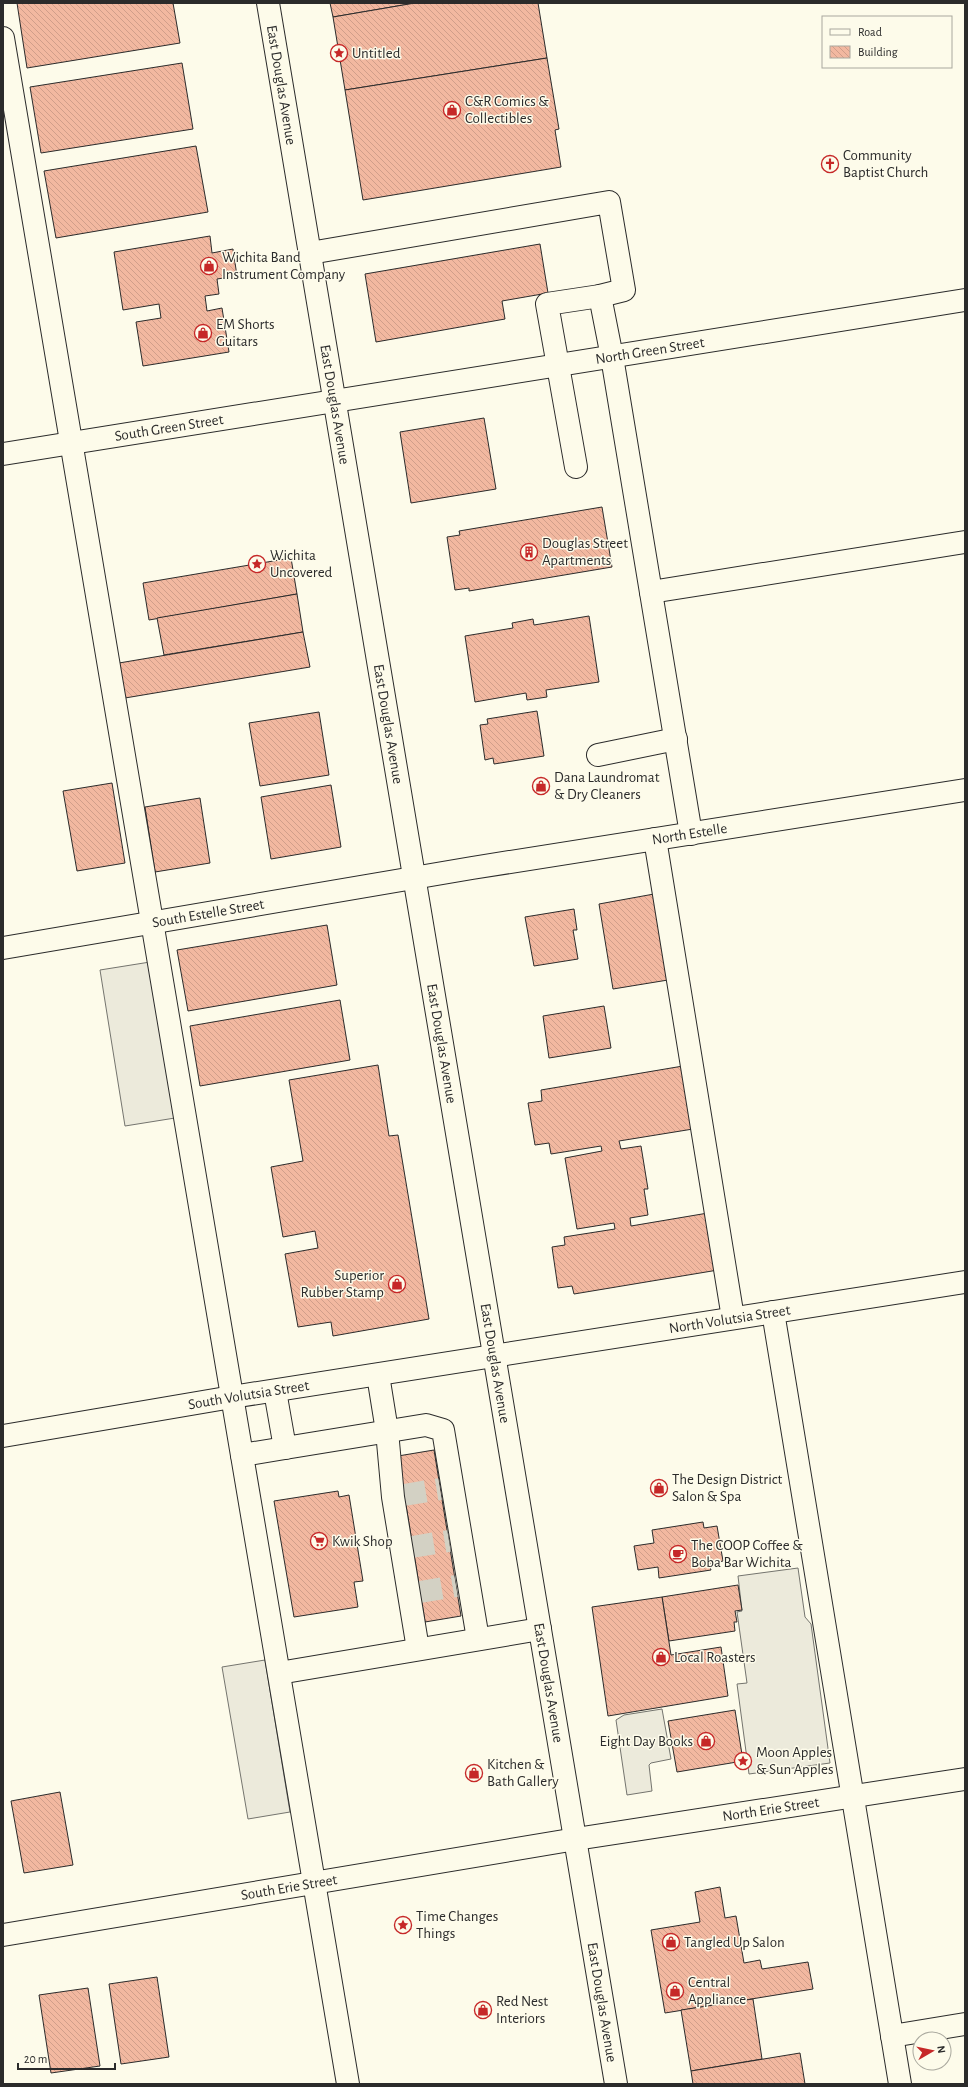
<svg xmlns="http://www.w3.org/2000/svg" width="968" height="2087" viewBox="0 0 968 2087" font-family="'Alegreya Sans',sans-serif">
	<defs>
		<pattern id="building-back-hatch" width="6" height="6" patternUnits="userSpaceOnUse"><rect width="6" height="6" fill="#f2b8a0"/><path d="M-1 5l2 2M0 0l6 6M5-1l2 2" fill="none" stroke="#d09e8a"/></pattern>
	</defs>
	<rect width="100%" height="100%" fill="#fdfbea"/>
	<!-- parking -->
	<g fill="#eceadb" stroke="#74746e">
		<path d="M 150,962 L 175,1118 L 125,1126 L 100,970 Z"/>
		<path d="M 798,1568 L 805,1617 L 811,1624 L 830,1763 L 749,1774 L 737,1684 L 747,1683 L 737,1612 L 742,1611 L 738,1576 Z"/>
		<path d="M 265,1660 L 290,1812 L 248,1819 L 222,1667 Z"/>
		<path d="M 662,1709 L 671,1759 L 651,1763 L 649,1765 L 652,1791 L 627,1795 L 616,1720 L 624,1715 Z"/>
	</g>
	<!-- building -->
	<g fill="url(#building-back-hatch)" stroke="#2b2b2b">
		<path d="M 17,3 L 173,3 L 180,43 L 27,68 Z"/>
		<path d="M 330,3 L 415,3 L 333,17 Z"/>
		<path d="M 415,3 L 538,3 L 547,58 L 345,90 L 333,17 Z"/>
		<path d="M 547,58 L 559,129 L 555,130 L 561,167 L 363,200 L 345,90 Z"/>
		<path d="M 182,63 L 193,129 L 41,153 L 30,87 Z"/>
		<path d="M 196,146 L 208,212 L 56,238 L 44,171 Z"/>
		<path d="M 210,236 L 212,253 L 233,249 L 237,276 L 217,279 L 219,294 L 205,296 L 207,311 L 222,308 L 229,352 L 143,366 L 136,322 L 161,318 L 159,304 L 123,310 L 114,252 Z"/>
		<path d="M 540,244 L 548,293 L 502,301 L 505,319 L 376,342 L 365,274 Z"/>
		<path d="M 484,418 L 496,489 L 411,503 L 400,432 Z"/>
		<path d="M 602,507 L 612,567 L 469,591 L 469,588 L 455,590 L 447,537 L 460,535 L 459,531 Z"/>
		<path d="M 291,558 L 297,594 L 149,620 L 143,583 Z"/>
		<path d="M 297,594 L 303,632 L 164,655 L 157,618 Z"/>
		<path d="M 589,616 L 599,682 L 546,690 L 547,697 L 527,700 L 526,693 L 475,702 L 465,636 L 513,628 L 512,623 L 533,619 L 534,625 Z"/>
		<path d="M 303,632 L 310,667 L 125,698 L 119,663 Z"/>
		<path d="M 537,711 L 544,756 L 494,764 L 493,758 L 485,760 L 480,725 L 488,724 L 487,719 Z"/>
		<path d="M 319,712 L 329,775 L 260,786 L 249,723 Z"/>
		<path d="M 112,783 L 125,863 L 77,871 L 63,791 Z"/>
		<path d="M 331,785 L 341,847 L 271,859 L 261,797 Z"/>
		<path d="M 200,798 L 210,863 L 155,872 L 145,807 Z"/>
		<path d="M 654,894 L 668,980 L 613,989 L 599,904 Z"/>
		<path d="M 574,909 L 577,930 L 573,930 L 578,959 L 534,966 L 525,917 Z"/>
		<path d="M 327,925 L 337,985 L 188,1011 L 177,950 Z"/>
		<path d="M 340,1000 L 350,1060 L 200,1086 L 190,1026 Z"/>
		<path d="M 604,1006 L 611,1048 L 549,1058 L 543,1016 Z"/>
		<path d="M 378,1065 L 389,1136 L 398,1135 L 429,1319 L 333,1336 L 331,1322 L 298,1327 L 285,1254 L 318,1248 L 315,1231 L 283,1237 L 271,1167 L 303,1161 L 289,1080 Z"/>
		<path d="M 683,1066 L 693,1129 L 619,1141 L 621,1149 L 641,1146 L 648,1189 L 644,1189 L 648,1215 L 630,1218 L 631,1226 L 708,1213 L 718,1270 L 574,1294 L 572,1286 L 558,1288 L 552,1247 L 565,1245 L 564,1237 L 615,1229 L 614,1223 L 577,1229 L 565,1158 L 602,1151 L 601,1146 L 551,1154 L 549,1143 L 535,1145 L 528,1103 L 542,1101 L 541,1090 Z"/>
		<path d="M 434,1450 L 461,1616 L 425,1622 L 398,1456 Z"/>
		<path d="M 338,1491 L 339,1497 L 349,1495 L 363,1581 L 354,1582 L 358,1607 L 294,1617 L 274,1501 Z"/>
		<path d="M 703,1522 L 704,1528 L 717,1526 L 723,1561 L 709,1564 L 711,1570 L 659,1578 L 658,1567 L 638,1570 L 634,1546 L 654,1543 L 652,1530 Z"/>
		<path d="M 738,1585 L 742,1610 L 735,1611 L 737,1622 L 734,1622 L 735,1631 L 669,1641 L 662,1597 Z"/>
		<path d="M 662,1597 L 671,1655 L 721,1647 L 728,1696 L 608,1716 L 592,1607 Z"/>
		<path d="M 735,1710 L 743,1761 L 677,1772 L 668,1721 Z"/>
		<path d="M 60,1792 L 73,1865 L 24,1873 L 11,1801 Z"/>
		<path d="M 720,1887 L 725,1918 L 736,1916 L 744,1963 L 760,1960 L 762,1969 L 808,1962 L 813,1989 L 665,2013 L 651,1930 L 700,1922 L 695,1892 Z"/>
		<path d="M 157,1977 L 169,2057 L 121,2064 L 109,1984 Z"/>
		<path d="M 88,1988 L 100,2066 L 51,2073 L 39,1995 Z"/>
		<path d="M 753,1999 L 762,2059 L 691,2071 L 681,2010 Z"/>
		<path d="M 800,2053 L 805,2084 L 693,2084 L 691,2071 Z"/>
	</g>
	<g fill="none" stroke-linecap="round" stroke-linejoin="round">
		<!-- minor-tunnel -->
		<g stroke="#d3d1c4" stroke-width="22" stroke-dasharray="22 11" stroke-linecap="butt">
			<path d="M 404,1495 L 440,1489"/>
			<path d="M 412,1547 L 449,1541"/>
			<path d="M 420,1592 L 456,1586"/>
		</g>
		<!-- minor casing -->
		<g stroke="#2b2b2b" stroke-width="24">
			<g id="minor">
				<path d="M 3,38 L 348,2084"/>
				<path d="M 310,253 L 609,202 L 624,290 L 600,296 L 612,357 L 691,834"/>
				<path id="s1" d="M 3,454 L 965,300"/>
				<path d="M 576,467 L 547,304 L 600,296"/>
				<path d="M 651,592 L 965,542"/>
				<path d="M 598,755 L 676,739"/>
				<path d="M 655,839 L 733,1318"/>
				<path id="s2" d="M 3,948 L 472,868 L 965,790"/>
				<path d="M 773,1312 L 900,2084"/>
				<path d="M 378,1375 L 387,1431 L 393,1497 L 418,1649"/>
				<path d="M 275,1391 L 285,1448 L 426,1425 L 443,1430 L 478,1639"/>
				<path id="s3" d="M 3,1436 L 232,1397 L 965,1282"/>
				<path d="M 242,1455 L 285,1448"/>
				<path d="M 279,1673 L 540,1629"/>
				<path id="s4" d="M 3,1935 L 576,1839 L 965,1779"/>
				<path d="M 892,2036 L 965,2024"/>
			</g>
		</g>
		<!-- major casing -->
		<g stroke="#2b2b2b" stroke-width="24">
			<g id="major">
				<path id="s5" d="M 268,3 L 616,2084"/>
			</g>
		</g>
		<!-- minor -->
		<use href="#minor" stroke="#fdfbea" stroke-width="22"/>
		<!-- major -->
		<use href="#major" stroke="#fdfbea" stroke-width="22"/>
	</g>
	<!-- icons -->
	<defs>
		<g id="sight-ring" transform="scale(0.9)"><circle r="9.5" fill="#fdfbea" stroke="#c62828" stroke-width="1.5"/><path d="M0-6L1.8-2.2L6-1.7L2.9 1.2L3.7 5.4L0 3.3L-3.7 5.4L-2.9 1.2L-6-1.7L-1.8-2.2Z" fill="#c62828"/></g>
		<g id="shop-ring" transform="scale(0.9)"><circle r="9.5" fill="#fdfbea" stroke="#c62828" stroke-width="1.5"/><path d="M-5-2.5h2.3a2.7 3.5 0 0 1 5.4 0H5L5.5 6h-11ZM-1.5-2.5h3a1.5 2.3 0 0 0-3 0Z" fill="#c62828"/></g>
		<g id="church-ring" transform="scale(0.9)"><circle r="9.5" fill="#fdfbea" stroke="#c62828" stroke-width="1.5"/><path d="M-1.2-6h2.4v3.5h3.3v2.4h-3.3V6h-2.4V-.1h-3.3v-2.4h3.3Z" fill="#c62828"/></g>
		<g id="building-ring" transform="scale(0.9)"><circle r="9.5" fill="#fdfbea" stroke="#c62828" stroke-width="1.5"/><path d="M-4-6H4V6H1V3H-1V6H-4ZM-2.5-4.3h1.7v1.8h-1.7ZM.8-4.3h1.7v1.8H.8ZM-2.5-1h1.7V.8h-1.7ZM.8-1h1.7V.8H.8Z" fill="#c62828"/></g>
		<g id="supermarket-ring" transform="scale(0.9)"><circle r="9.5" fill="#fdfbea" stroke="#c62828" stroke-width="1.5"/><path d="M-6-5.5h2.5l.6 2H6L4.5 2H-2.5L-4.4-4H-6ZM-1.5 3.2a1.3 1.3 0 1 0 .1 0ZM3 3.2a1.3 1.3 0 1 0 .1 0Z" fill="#c62828"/></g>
		<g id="cafe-ring" transform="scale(0.9)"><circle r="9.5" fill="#fdfbea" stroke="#c62828" stroke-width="1.5"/><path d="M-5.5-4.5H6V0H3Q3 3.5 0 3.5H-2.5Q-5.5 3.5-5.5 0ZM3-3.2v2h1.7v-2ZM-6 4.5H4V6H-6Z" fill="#c62828"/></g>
	</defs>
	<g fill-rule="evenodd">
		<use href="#sight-ring" x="339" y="53"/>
		<use href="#shop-ring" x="452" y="110"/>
		<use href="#church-ring" x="830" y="164"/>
		<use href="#shop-ring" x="209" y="266"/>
		<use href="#shop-ring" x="203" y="333"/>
		<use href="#building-ring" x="529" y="552"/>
		<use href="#sight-ring" x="257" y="564"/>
		<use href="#shop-ring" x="541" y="786"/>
		<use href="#shop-ring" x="397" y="1284"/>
		<use href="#shop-ring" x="659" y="1488"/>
		<use href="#supermarket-ring" x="319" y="1541"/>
		<use href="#cafe-ring" x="678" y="1554"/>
		<use href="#shop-ring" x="661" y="1657"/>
		<use href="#shop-ring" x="706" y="1741"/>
		<use href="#sight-ring" x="743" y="1761"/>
		<use href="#shop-ring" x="474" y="1773"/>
		<use href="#sight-ring" x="403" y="1925"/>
		<use href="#shop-ring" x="671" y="1942"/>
		<use href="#shop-ring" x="675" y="1991"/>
		<use href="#shop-ring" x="483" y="2010"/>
	</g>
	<g text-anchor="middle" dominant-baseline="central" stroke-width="3" stroke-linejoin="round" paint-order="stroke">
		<!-- poi labels -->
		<g font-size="15" fill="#2b2b2b" stroke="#fdfbea" text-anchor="start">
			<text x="352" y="53">Untitled</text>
			<text x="465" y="101">C&amp;R Comics &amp;<tspan x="465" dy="17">Collectibles</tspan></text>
			<text x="843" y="155">Community<tspan x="843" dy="17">Baptist Church</tspan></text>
			<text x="222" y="257">Wichita Band<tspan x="222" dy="17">Instrument Company</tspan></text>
			<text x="216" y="324">EM Shorts<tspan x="216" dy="17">Guitars</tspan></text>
			<text x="542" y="543">Douglas Street<tspan x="542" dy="17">Apartments</tspan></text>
			<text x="270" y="555">Wichita<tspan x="270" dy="17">Uncovered</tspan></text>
			<text x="554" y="777">Dana Laundromat<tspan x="554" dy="17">&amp; Dry Cleaners</tspan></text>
			<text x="384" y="1275" text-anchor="end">Superior<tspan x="384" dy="17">Rubber Stamp</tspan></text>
			<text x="672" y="1479">The Design District<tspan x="672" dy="17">Salon &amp; Spa</tspan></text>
			<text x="332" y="1541">Kwik Shop</text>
			<text x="691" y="1545">The COOP Coffee &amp;<tspan x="691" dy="17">Boba Bar Wichita</tspan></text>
			<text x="674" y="1657">Local Roasters</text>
			<text x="693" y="1741" text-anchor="end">Eight Day Books</text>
			<text x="756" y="1752">Moon Apples<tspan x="756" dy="17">&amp; Sun Apples</tspan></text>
			<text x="487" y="1764">Kitchen &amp;<tspan x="487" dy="17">Bath Gallery</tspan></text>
			<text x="416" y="1916">Time Changes<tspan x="416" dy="17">Things</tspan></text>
			<text x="684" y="1942">Tangled Up Salon</text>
			<text x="688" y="1982">Central<tspan x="688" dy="17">Appliance</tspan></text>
			<text x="496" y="2001">Red Nest<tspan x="496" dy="17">Interiors</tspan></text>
		</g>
		<!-- street labels -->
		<g font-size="15" fill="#2b2b2b" stroke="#fdfbea">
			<text stroke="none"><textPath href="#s5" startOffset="83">East Douglas Avenue</textPath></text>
			<text stroke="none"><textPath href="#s1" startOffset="655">North Green Street</textPath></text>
			<text stroke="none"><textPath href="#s5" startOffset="407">East Douglas Avenue</textPath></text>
			<text stroke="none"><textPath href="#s1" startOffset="168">South Green Street</textPath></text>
			<text stroke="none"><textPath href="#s5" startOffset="731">East Douglas Avenue</textPath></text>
			<text stroke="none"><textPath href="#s2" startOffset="696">North Estelle</textPath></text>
			<text stroke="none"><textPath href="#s2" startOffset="208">South Estelle Street</textPath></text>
			<text stroke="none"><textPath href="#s5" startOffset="1055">East Douglas Avenue</textPath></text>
			<text stroke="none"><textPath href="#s3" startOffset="736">North Volutsia Street</textPath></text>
			<text stroke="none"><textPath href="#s5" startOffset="1379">East Douglas Avenue</textPath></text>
			<text stroke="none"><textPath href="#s3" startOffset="249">South Volutsia Street</textPath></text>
			<text stroke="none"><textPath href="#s5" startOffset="1703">East Douglas Avenue</textPath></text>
			<text stroke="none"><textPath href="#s4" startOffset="778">North Erie Street</textPath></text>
			<text stroke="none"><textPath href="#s4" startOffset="290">South Erie Street</textPath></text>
			<text stroke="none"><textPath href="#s5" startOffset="2027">East Douglas Avenue</textPath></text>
		</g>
	</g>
	<!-- border -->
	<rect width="968" height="2087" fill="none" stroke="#2b2b2b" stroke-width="8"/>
	<!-- legend -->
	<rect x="822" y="16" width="130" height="52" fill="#fdfbea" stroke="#a9a89e"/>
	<rect x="830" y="29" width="20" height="6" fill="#fdfbea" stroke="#a9a89e"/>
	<text x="858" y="36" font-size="12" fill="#2b2b2b">Road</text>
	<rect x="830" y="46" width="20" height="12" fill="url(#building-back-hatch)" stroke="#a9a89e"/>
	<text x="858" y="56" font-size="12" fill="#2b2b2b">Building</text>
	<!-- north arrow -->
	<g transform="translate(932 2051) rotate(81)"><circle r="19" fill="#fdfbea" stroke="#a9a89e"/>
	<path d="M0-3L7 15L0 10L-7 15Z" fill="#c62828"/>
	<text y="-6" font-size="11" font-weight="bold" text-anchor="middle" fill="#2b2b2b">N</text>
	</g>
	<!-- scale -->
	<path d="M18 2063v6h97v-6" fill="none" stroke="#2b2b2b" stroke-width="2"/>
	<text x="24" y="2063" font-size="12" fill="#2b2b2b" stroke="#fdfbea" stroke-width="3" paint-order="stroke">20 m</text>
</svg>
